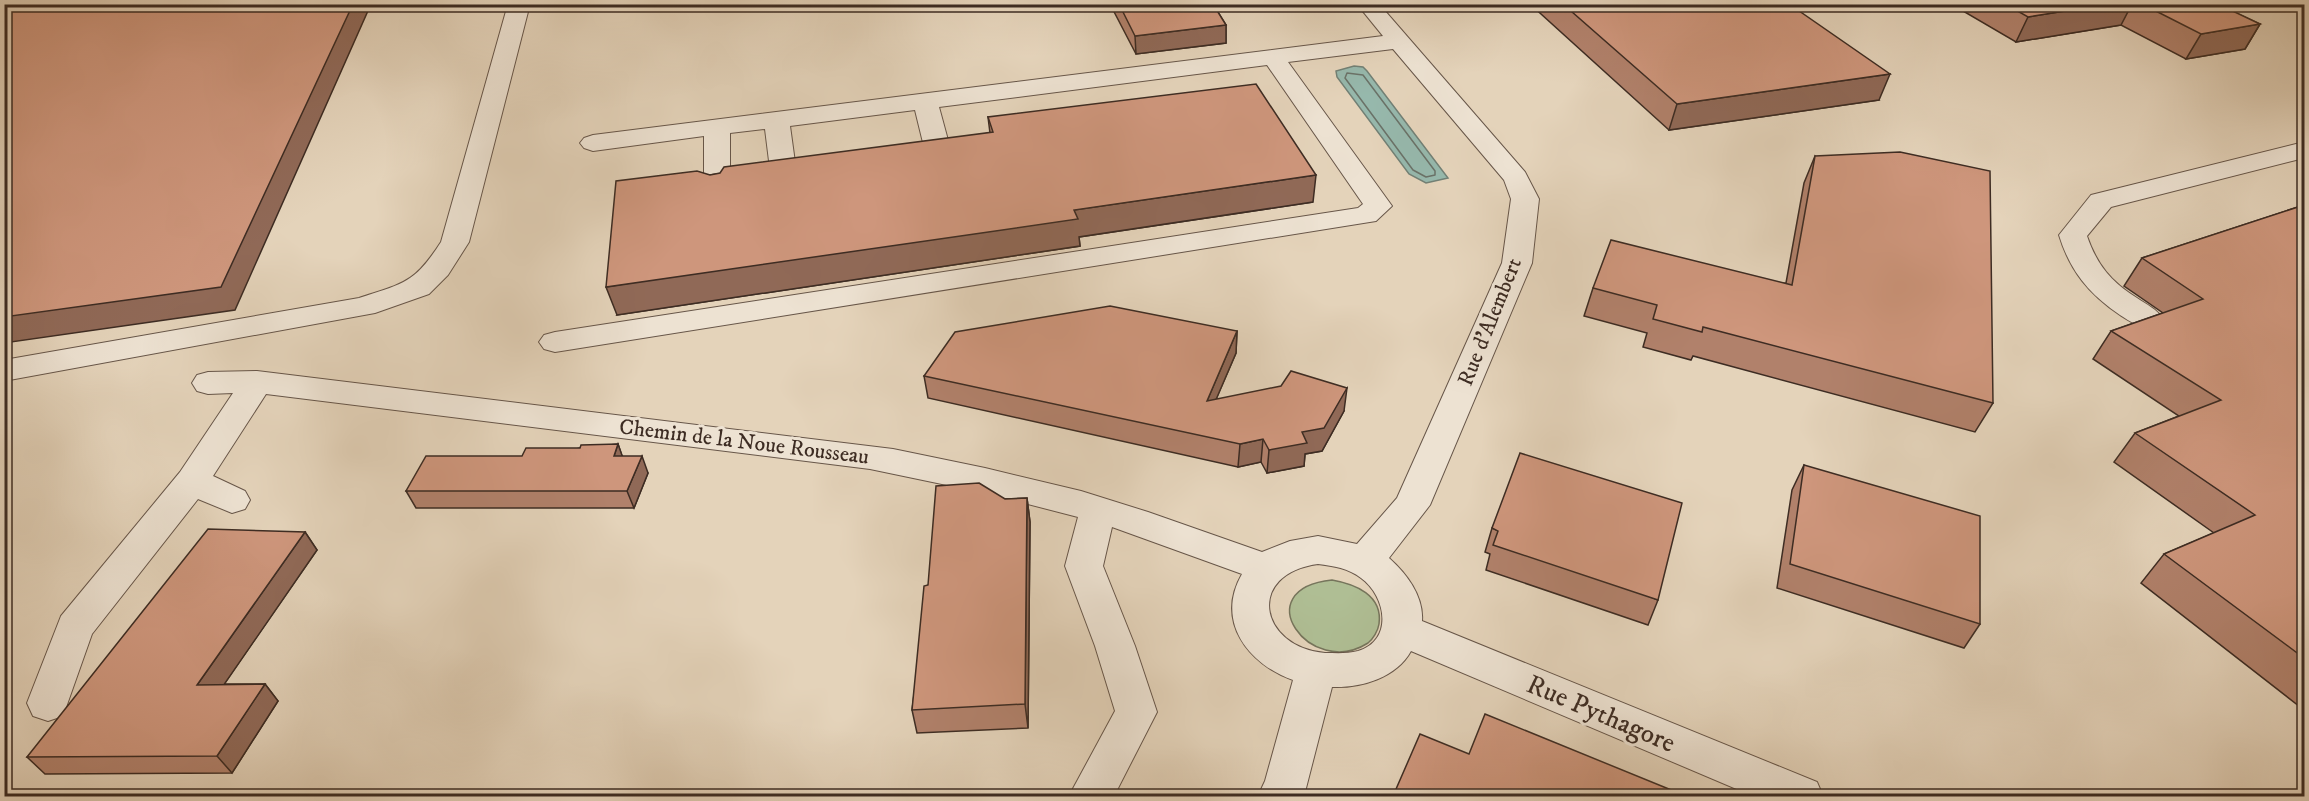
<svg xmlns="http://www.w3.org/2000/svg" width="2309" height="801" viewBox="0 0 2309 801" font-family="'IM FELL DW Pica',serif">
	<rect width="100%" height="100%" fill="#e4d3ba"/>
	<filter id="stains"><feTurbulence type="fractalNoise" baseFrequency=".00333" numOctaves="4"/><feColorMatrix values="0 0 0 0 .2 0 0 0 0 .09 0 0 0 0 .02 0 0 0 .5 -.17"/></filter>
	<radialGradient id="worn" r=".72"><stop offset=".6" stop-color="#630" stop-opacity="0"/><stop offset="1" stop-color="#630" stop-opacity=".3"/></radialGradient>
	<!-- green -->
	<path fill="#afbe94" stroke="#76755c" stroke-width="1.5" d="M 1332,580 C 1355,584 1383,595 1379,624 C 1378,631 1373,639 1368,643 C 1310,680 1245,589 1332,580 Z"/>
	<!-- water -->
	<path fill="#96b8ac" stroke="#728075" stroke-width="1.5" d="M 1354,66 L 1363,67 L 1367,71 L 1448,178 L 1426,183 L 1409,174 L 1337,77 L 1336,71 Z"/>
	<g fill="none" stroke-linecap="round" stroke-linejoin="round">
		<!-- shore -->
		<path stroke="#6a7268" stroke-width="1.5" d="M 1347,73 L 1363,75 L 1435,171 L 1435,175 L 1426,177 L 1413,170 L 1345,78 Z"/>
		<!-- minor casing -->
		<g stroke="#675649" stroke-width="2">
			<g id="minor">
				<path d="M 508,4 L 530,4 L 469,242 L 448,275 L 429,294 L 375,313 L 4,381 L 4,360 L 359,298 C 404,283 414,284 441,242 Z"/>
				<path d="M 1357,4 L 1379,4 L 1525,172 L 1539,199 L 1532,263 L 1430,505 L 1389,558 C 1406,573 1424,596 1422,621 L 1817,782 L 1823,796 L 1753,796 L 1411,651 C 1396,678 1361,688 1332,687 L 1304,796 L 1258,796 L 1265,781 L 1293,680 C 1248,664 1215,621 1242,574 L 1112,527 L 1103,566 L 1135,646 L 1157,712 L 1114,796 L 1069,796 L 1115,711 L 1095,646 L 1065,566 L 1078,517 L 985,493 L 870,469 L 266,394 L 213,476 L 245,491 L 250,500 L 245,509 L 232,513 L 198,499 L 92,634 L 63,716 L 48,721 L 33,716 L 27,703 L 61,616 L 180,472 L 233,393 L 208,394 L 197,391 L 192,383 L 197,375 L 208,372 L 257,371 L 893,449 L 985,468 L 1081,491 L 1148,512 L 1262,552 L 1290,541 L 1318,536 L 1357,544 L 1397,498 L 1502,263 L 1511,199 L 1504,180 L 1393,49 L 1288,62 L 1392,206 L 1376,221 L 555,352 L 544,349 L 539,342 L 544,335 L 555,332 L 1358,208 L 1363,204 L 1267,65 L 939,107 L 952,155 L 948,160 L 939,163 L 930,160 L 926,155 L 915,110 L 790,126 L 797,177 L 793,183 L 784,185 L 775,183 L 771,177 L 765,129 L 730,133 L 730,192 L 727,198 L 717,200 L 707,198 L 704,192 L 704,136 L 593,151 L 584,148 L 580,143 L 584,138 L 593,135 L 1383,36 ZM 1318,564 C 1334,566 1348,568 1361,578 C 1386,596 1394,640 1358,651 C 1347,654 1336,653 1325,653 C 1259,647 1245,574 1318,564 Z"/>
				<path d="M 2304,142 L 2304,158 L 2111,207 L 2087,236 C 2097,265 2111,282 2137,298 C 2147,305 2157,309 2163,319 L 2159,326 C 2143,330 2134,324 2120,315 C 2089,294 2070,271 2059,235 L 2091,195 Z"/>
			</g>
		</g>
		<!-- minor -->
		<use href="#minor" fill="#ede2d2" fill-rule="evenodd"/>
	</g>
	<!-- wall -->
	<g fill="#b1816b" stroke="#3d2c23" stroke-width="1.5">
		<path d="M 1110,4 L 1213,4 L 1226,25 L 1226,43 L 1136,54 Z"/>
		<path d="M 1530,4 L 1789,4 L 1879,100 L 1669,130 Z"/>
		<path d="M 1951,4 L 2243,4 L 2225,8 L 2260,24 L 2245,49 L 2186,59 L 2121,25 L 2016,42 Z"/>
		<path d="M 988,117 L 1313,202 L 1079,237 L 1080,246 L 617,315 L 710,175 L 990,133 Z"/>
		<path d="M 1815,156 L 1993,403 L 1975,432 L 1693,356 L 1691,360 L 1643,347 L 1647,333 L 1584,316 L 1593,288 L 1786,283 L 1804,183 Z"/>
		<path d="M 2304,205 L 2304,710 L 2141,583 L 2164,554 L 2214,533 L 2114,462 L 2135,433 L 2179,416 L 2093,359 L 2111,331 L 2163,313 L 2124,286 L 2142,258 Z"/>
		<path d="M 1237,331 L 1236,353 L 1216,399 L 1344,411 L 1322,451 L 1305,454 L 1304,466 L 1267,473 L 1261,462 L 1238,467 L 928,398 L 924,376 Z"/>
		<path d="M 618,444 L 622,456 L 648,473 L 634,508 L 416,508 L 406,491 L 580,448 Z"/>
		<path d="M 1804,465 L 1980,624 L 1964,648 L 1777,588 L 1792,490 Z"/>
		<path d="M 1027,498 L 1030,522 L 1028,728 L 917,733 L 912,710 L 928,585 L 1005,499 Z"/>
		<path d="M 1492,528 L 1658,600 L 1648,625 L 1486,570 L 1490,554 L 1485,552 Z"/>
		<path d="M 305,532 L 317,550 L 224,684 L 265,684 L 278,701 L 232,773 L 45,774 L 27,757 Z"/>
	</g>
	<!-- shaded-wall -->
	<g fill="#906957" stroke="#3d2c23" stroke-width="1.5">
		<path d="M 353,4 L 371,4 L 235,310 L 4,343 L 4,317 Z"/>
		<path d="M 2109,4 L 2132,4 L 2121,25 L 2016,42 L 2028,17 Z"/>
		<path d="M 2183,4 L 2243,4 L 2176,15 Z"/>
		<path d="M 2260,24 L 2245,49 L 2186,59 L 2201,34 Z"/>
		<path d="M 1226,25 L 1226,43 L 1136,54 L 1135,36 Z"/>
		<path d="M 1890,74 L 1879,100 L 1669,130 L 1677,104 Z"/>
		<path d="M 1316,175 L 1313,202 L 1079,237 L 1080,246 L 617,315 L 606,287 L 1074,210 Z"/>
		<path d="M 1237,331 L 1236,353 L 1206,423 L 1207,401 Z"/>
		<path d="M 1347,388 L 1344,411 L 1322,451 L 1305,454 L 1304,466 L 1267,473 L 1269,450 L 1302,432 Z"/>
		<path d="M 1263,439 L 1261,462 L 1238,467 L 1240,444 Z"/>
		<path d="M 618,444 L 624,461 L 614,456 Z"/>
		<path d="M 642,456 L 648,473 L 634,508 L 627,491 Z"/>
		<path d="M 1027,498 L 1030,522 L 1028,728 L 1025,704 Z"/>
		<path d="M 305,532 L 317,550 L 212,702 L 197,685 Z"/>
		<path d="M 265,684 L 278,701 L 232,773 L 217,756 Z"/>
	</g>
	<!-- building -->
	<g fill="#ce967c" stroke="#3d2c23" stroke-width="1.5">
		<path d="M 4,4 L 353,4 L 221,287 L 4,317 Z"/>
		<path d="M 1119,4 L 1213,4 L 1226,25 L 1135,36 Z"/>
		<path d="M 1563,4 L 1789,4 L 1890,74 L 1677,104 Z"/>
		<path d="M 2005,4 L 2109,4 L 2028,17 Z"/>
		<path d="M 2142,4 L 2218,4 L 2260,24 L 2201,34 Z"/>
		<path d="M 1256,84 L 1316,175 L 1074,210 L 1078,219 L 606,287 L 616,181 L 697,171 L 710,175 L 720,173 L 724,167 L 993,132 L 988,117 Z"/>
		<path d="M 1900,152 L 1990,171 L 1993,403 L 1703,327 L 1702,332 L 1653,319 L 1657,305 L 1593,288 L 1611,240 L 1792,285 L 1815,156 Z"/>
		<path d="M 2304,205 L 2304,658 L 2164,554 L 2255,515 L 2135,433 L 2221,400 L 2111,331 L 2203,299 L 2142,258 Z"/>
		<path d="M 1110,306 L 1237,331 L 1207,401 L 1281,386 L 1291,371 L 1347,388 L 1324,428 L 1302,432 L 1307,443 L 1269,450 L 1263,439 L 1240,444 L 924,376 L 955,332 Z"/>
		<path d="M 618,444 L 614,456 L 642,456 L 627,491 L 406,491 L 426,456 L 522,456 L 526,448 L 580,448 L 581,445 Z"/>
		<path d="M 1520,453 L 1682,503 L 1658,600 L 1493,545 L 1498,531 L 1492,528 Z"/>
		<path d="M 1804,465 L 1980,516 L 1980,624 L 1790,564 Z"/>
		<path d="M 979,483 L 1005,499 L 1027,498 L 1025,704 L 912,710 L 924,586 L 928,585 L 936,486 Z"/>
		<path d="M 208,529 L 305,532 L 197,685 L 265,684 L 217,756 L 27,757 Z"/>
		<path d="M 1485,714 L 1686,796 L 1393,796 L 1420,734 L 1469,754 Z"/>
	</g>
	<g text-anchor="middle" dominant-baseline="central" stroke-width="6" stroke-linejoin="round" paint-order="stroke">
		<!-- street labels -->
		<g font-size="22" fill="#3d2c23" stroke="#ede2d2">
			<text transform="translate(1490 322) rotate(-68)">Rue d'Alembert</text>
			<text transform="translate(744 442) rotate(7)">Chemin de la Noue Rousseau</text>
		</g>
		<!-- near-street labels -->
		<g font-size="27" fill="#3d2c23" stroke="#ede2d2">
			<text transform="translate(1601 714) rotate(23)">Rue Pythagore</text>
		</g>
	</g>
	<!-- margin -->
	<rect width="2309" height="801" fill="none" stroke="#e4d3ba" stroke-width="24"/>
	<rect x="6" y="6" width="2297" height="789" fill="none" stroke="#3d2c23" stroke-width="3"/>
	<rect x="12" y="12" width="2285" height="777" fill="none" stroke="#3d2c23" stroke-width="1.5"/>
	<rect width="100%" height="100%" filter="url(#stains)"/>
	<rect width="100%" height="100%" fill="url(#worn)"/>
</svg>
